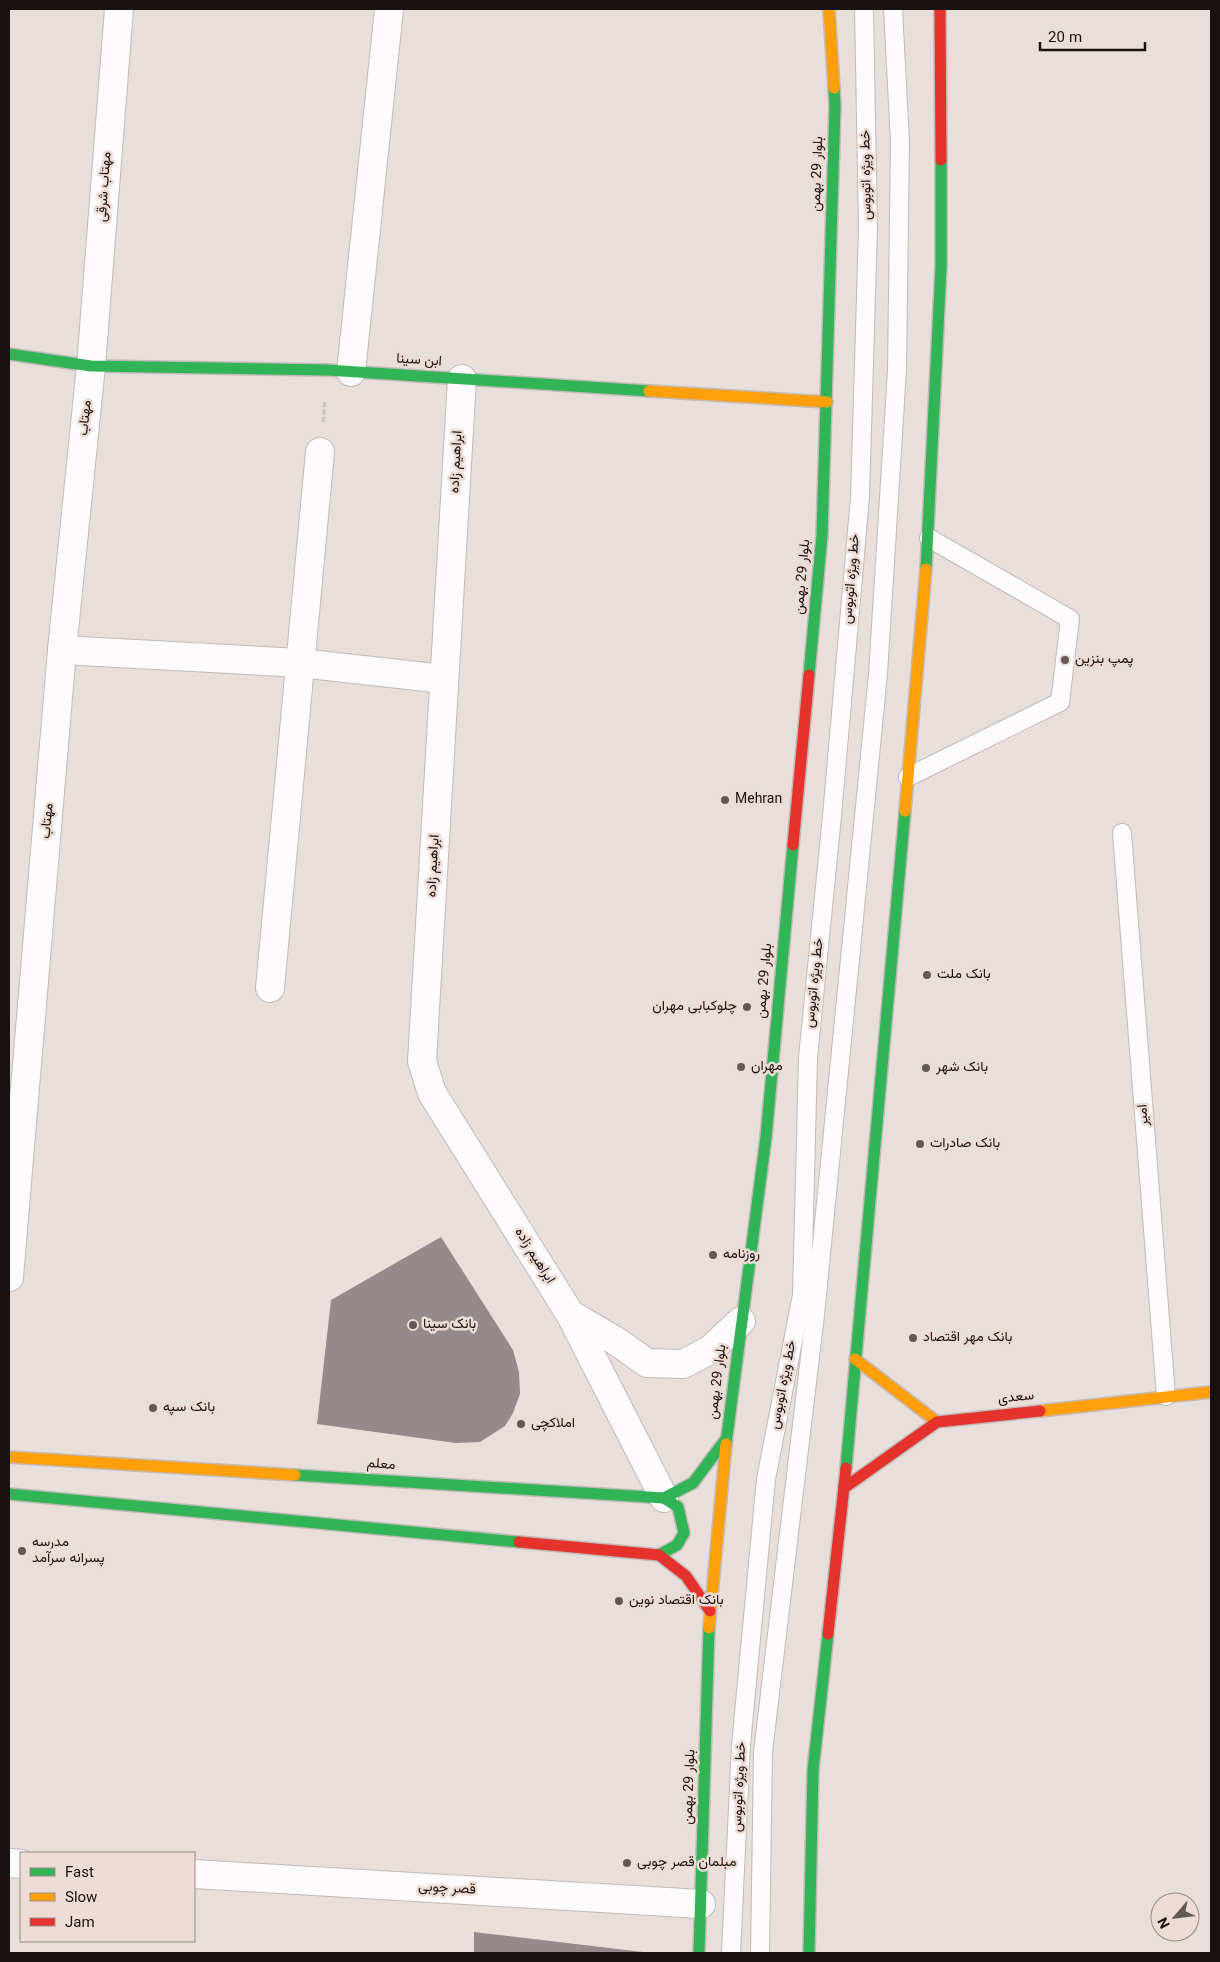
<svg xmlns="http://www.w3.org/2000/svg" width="1220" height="1962" viewBox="0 0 1220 1962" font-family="Georgia,Vazirmatn,serif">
	<rect width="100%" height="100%" fill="#e8dfdb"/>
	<!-- building -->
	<g fill="#94898b">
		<path d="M 441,1237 L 513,1350 L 519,1372 L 520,1394 L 513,1413 L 505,1426 L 480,1442 L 456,1443 L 317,1424 L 331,1300 Z"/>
		<path d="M 474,1932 L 643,1952 L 643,1953 L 474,1953 Z"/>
	</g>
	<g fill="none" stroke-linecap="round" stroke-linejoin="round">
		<!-- lane casing -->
		<g stroke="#c1bab7" stroke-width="20">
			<g id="lane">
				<path d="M 908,777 L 1060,702 L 1070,619 L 929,538"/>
				<path d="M 1122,833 L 1166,1396"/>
				<path d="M 731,1953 L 741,1745 L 766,1479 L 802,1295 L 808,1058 L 832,816 L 860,497 L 868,228 L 864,9"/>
				<path d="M 760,1953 L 763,1752 L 815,1315 L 878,674 L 897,370 L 900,142 L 893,9"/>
			</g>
		</g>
		<!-- street casing -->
		<g stroke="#c1bab7" stroke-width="30">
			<g id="street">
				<path d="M 351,372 L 389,9"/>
				<path d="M 462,379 L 422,1061 L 432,1093 L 570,1314 L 664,1498"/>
				<path d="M 62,650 L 300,663 L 444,679"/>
				<path d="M 270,988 L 320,452"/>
				<path d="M 9,1277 L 62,650 L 91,366 L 119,9"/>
				<path d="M 570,1314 L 616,1341 L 647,1363 L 683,1364 L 710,1350 L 741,1321"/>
				<path d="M 9,1863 L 21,1864"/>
				<path d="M 194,1874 L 701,1904"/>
			</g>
		</g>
		<!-- fast casing -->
		<g stroke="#c1bab7" stroke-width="14">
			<g id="fast">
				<path d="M 9,354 L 91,366 L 327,370 L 649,391"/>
				<path d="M 926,569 L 941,267 L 941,160"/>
				<path d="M 809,675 L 822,535 L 835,106 L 834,88"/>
				<path d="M 726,1444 L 766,1137 L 793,845"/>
				<path d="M 846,1468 L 905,811"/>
				<path d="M 295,1475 L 664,1498 L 693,1483 L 726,1439"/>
				<path d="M 9,1494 L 519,1542"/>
				<path d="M 659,1555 L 677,1545 L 684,1533 L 678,1507 L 664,1498"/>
				<path d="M 699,1953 L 709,1628"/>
				<path d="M 809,1953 L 813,1770 L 828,1634"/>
			</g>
		</g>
		<!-- slow casing -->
		<g stroke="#c1bab7" stroke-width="14">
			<g id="slow">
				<path d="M 829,9 L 834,88"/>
				<path d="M 649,391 L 827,402"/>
				<path d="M 905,811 L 926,569"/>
				<path d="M 855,1359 L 937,1422"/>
				<path d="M 1040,1411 L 1211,1392"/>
				<path d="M 9,1457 L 295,1475"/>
				<path d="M 709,1628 L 726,1444"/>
			</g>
		</g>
		<!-- jam casing -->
		<g stroke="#c1bab7" stroke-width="14">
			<g id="jam">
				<path d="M 940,9 L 941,160"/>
				<path d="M 793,845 L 809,675"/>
				<path d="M 844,1488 L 937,1422 L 1040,1411"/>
				<path d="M 519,1542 L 659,1555 L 686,1576 L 710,1611"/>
				<path d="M 828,1634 L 846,1468"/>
			</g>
		</g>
		<!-- path -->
		<path stroke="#c4c1c0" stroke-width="3" stroke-dasharray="5 2.5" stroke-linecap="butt" d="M 323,422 L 325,400"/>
		<!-- lane -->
		<use href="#lane" stroke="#fcfafa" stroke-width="18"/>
		<!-- street -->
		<use href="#street" stroke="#fcfafa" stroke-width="28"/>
		<!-- fast -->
		<use href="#fast" stroke="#30b455" stroke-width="11"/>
		<!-- slow -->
		<use href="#slow" stroke="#ff9f0a" stroke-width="11"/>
		<!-- jam -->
		<use href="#jam" stroke="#e5322d" stroke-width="11"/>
	</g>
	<!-- markers -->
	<g fill="#605956" stroke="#eddcd6" stroke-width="2">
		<circle cx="1065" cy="660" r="5"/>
		<circle cx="725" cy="800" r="5"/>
		<circle cx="927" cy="975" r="5"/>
		<circle cx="747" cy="1007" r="5"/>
		<circle cx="741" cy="1067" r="5"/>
		<circle cx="926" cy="1068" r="5"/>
		<circle cx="920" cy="1144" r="5"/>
		<circle cx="713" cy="1255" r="5"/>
		<circle cx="413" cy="1325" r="5"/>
		<circle cx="913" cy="1338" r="5"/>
		<circle cx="153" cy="1408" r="5"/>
		<circle cx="521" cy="1424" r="5"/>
		<circle cx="22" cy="1551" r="5"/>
		<circle cx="619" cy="1601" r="5"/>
		<circle cx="627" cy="1863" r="5"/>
	</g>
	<g text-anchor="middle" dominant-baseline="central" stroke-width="5" stroke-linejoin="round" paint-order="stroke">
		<!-- street labels -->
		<g font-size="14" fill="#17110f" stroke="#eddcd6">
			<text transform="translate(818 174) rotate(-88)">بلوار 29 بهمن</text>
			<text transform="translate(867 175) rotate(-91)">خط ویژه اتوبوس</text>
			<text transform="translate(105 187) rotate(-86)">مهتاب شرقی</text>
			<text transform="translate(419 361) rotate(4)">ابن سینا</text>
			<text transform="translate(86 418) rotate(-84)">مهتاب</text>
			<text transform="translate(457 462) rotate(-87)">ابراهیم زاده</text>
			<text transform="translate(803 577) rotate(-85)">بلوار 29 بهمن</text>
			<text transform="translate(852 579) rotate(-85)">خط ویژه اتوبوس</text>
			<text transform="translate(48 821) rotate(-85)">مهتاب</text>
			<text transform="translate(434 866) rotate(-87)">ابراهیم زاده</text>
			<text transform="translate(765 981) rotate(-85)">بلوار 29 بهمن</text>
			<text transform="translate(815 983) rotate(-84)">خط ویژه اتوبوس</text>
			<text transform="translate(1144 1115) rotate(-94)">امیر</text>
			<text transform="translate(534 1256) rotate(58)">ابراهیم زاده</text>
			<text transform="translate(718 1382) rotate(-83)">بلوار 29 بهمن</text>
			<text transform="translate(784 1385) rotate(-79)">خط ویژه اتوبوس</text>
			<text transform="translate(1016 1398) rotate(-6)">سعدی</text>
			<text transform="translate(381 1465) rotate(4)">معلم</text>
			<text transform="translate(690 1787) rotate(-88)">بلوار 29 بهمن</text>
			<text transform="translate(740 1787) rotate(-87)">خط ویژه اتوبوس</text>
			<text transform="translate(447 1889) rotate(3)">قصر چوبی</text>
		</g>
		<!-- poi labels -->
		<g font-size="14" fill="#17110f" stroke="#eddcd6" text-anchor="start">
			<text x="1075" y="660">پمپ بنزین</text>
			<text x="735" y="800">Mehran</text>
			<text x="937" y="975">بانک ملت</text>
			<text x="737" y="1007" text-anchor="end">چلوکبابی مهران</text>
			<text x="751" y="1067">مهران</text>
			<text x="936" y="1068">بانک شهر</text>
			<text x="930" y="1144">بانک صادرات</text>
			<text x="723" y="1255">روزنامه</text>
			<text x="423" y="1325">بانک سینا</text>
			<text x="923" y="1338">بانک مهر اقتصاد</text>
			<text x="163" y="1408">بانک سپه</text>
			<text x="531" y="1424">املاکچی</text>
			<text x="32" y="1543">مدرسه<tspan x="32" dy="16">پسرانه سرآمد</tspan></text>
			<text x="629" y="1601">بانک اقتصاد نوین</text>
			<text x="637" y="1863">مبلمان قصر چوبی</text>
		</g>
	</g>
	<!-- border -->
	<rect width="1220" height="1962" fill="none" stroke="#17110f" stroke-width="20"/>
	<!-- legend -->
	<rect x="20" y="1852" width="175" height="90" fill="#eddcd6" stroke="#978b86"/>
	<rect x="30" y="1868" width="25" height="8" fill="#30b455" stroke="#978b86"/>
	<text x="65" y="1877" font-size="15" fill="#17110f">Fast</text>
	<rect x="30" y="1893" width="25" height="8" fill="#ff9f0a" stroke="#978b86"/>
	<text x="65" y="1902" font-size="15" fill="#17110f">Slow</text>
	<rect x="30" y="1918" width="25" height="8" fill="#e5322d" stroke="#978b86"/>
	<text x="65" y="1927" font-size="15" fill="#17110f">Jam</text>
	<!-- north arrow -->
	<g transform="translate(1175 1917) rotate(242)"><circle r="24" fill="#eddcd6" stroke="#978b86"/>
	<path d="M0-4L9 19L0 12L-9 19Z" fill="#605956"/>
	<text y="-8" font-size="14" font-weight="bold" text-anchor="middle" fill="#17110f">N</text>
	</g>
	<!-- scale -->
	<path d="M1040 42v8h105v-8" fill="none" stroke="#17110f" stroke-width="2.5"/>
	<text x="1048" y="42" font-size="15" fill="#17110f" stroke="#eddcd6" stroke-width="4" paint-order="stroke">20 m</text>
</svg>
